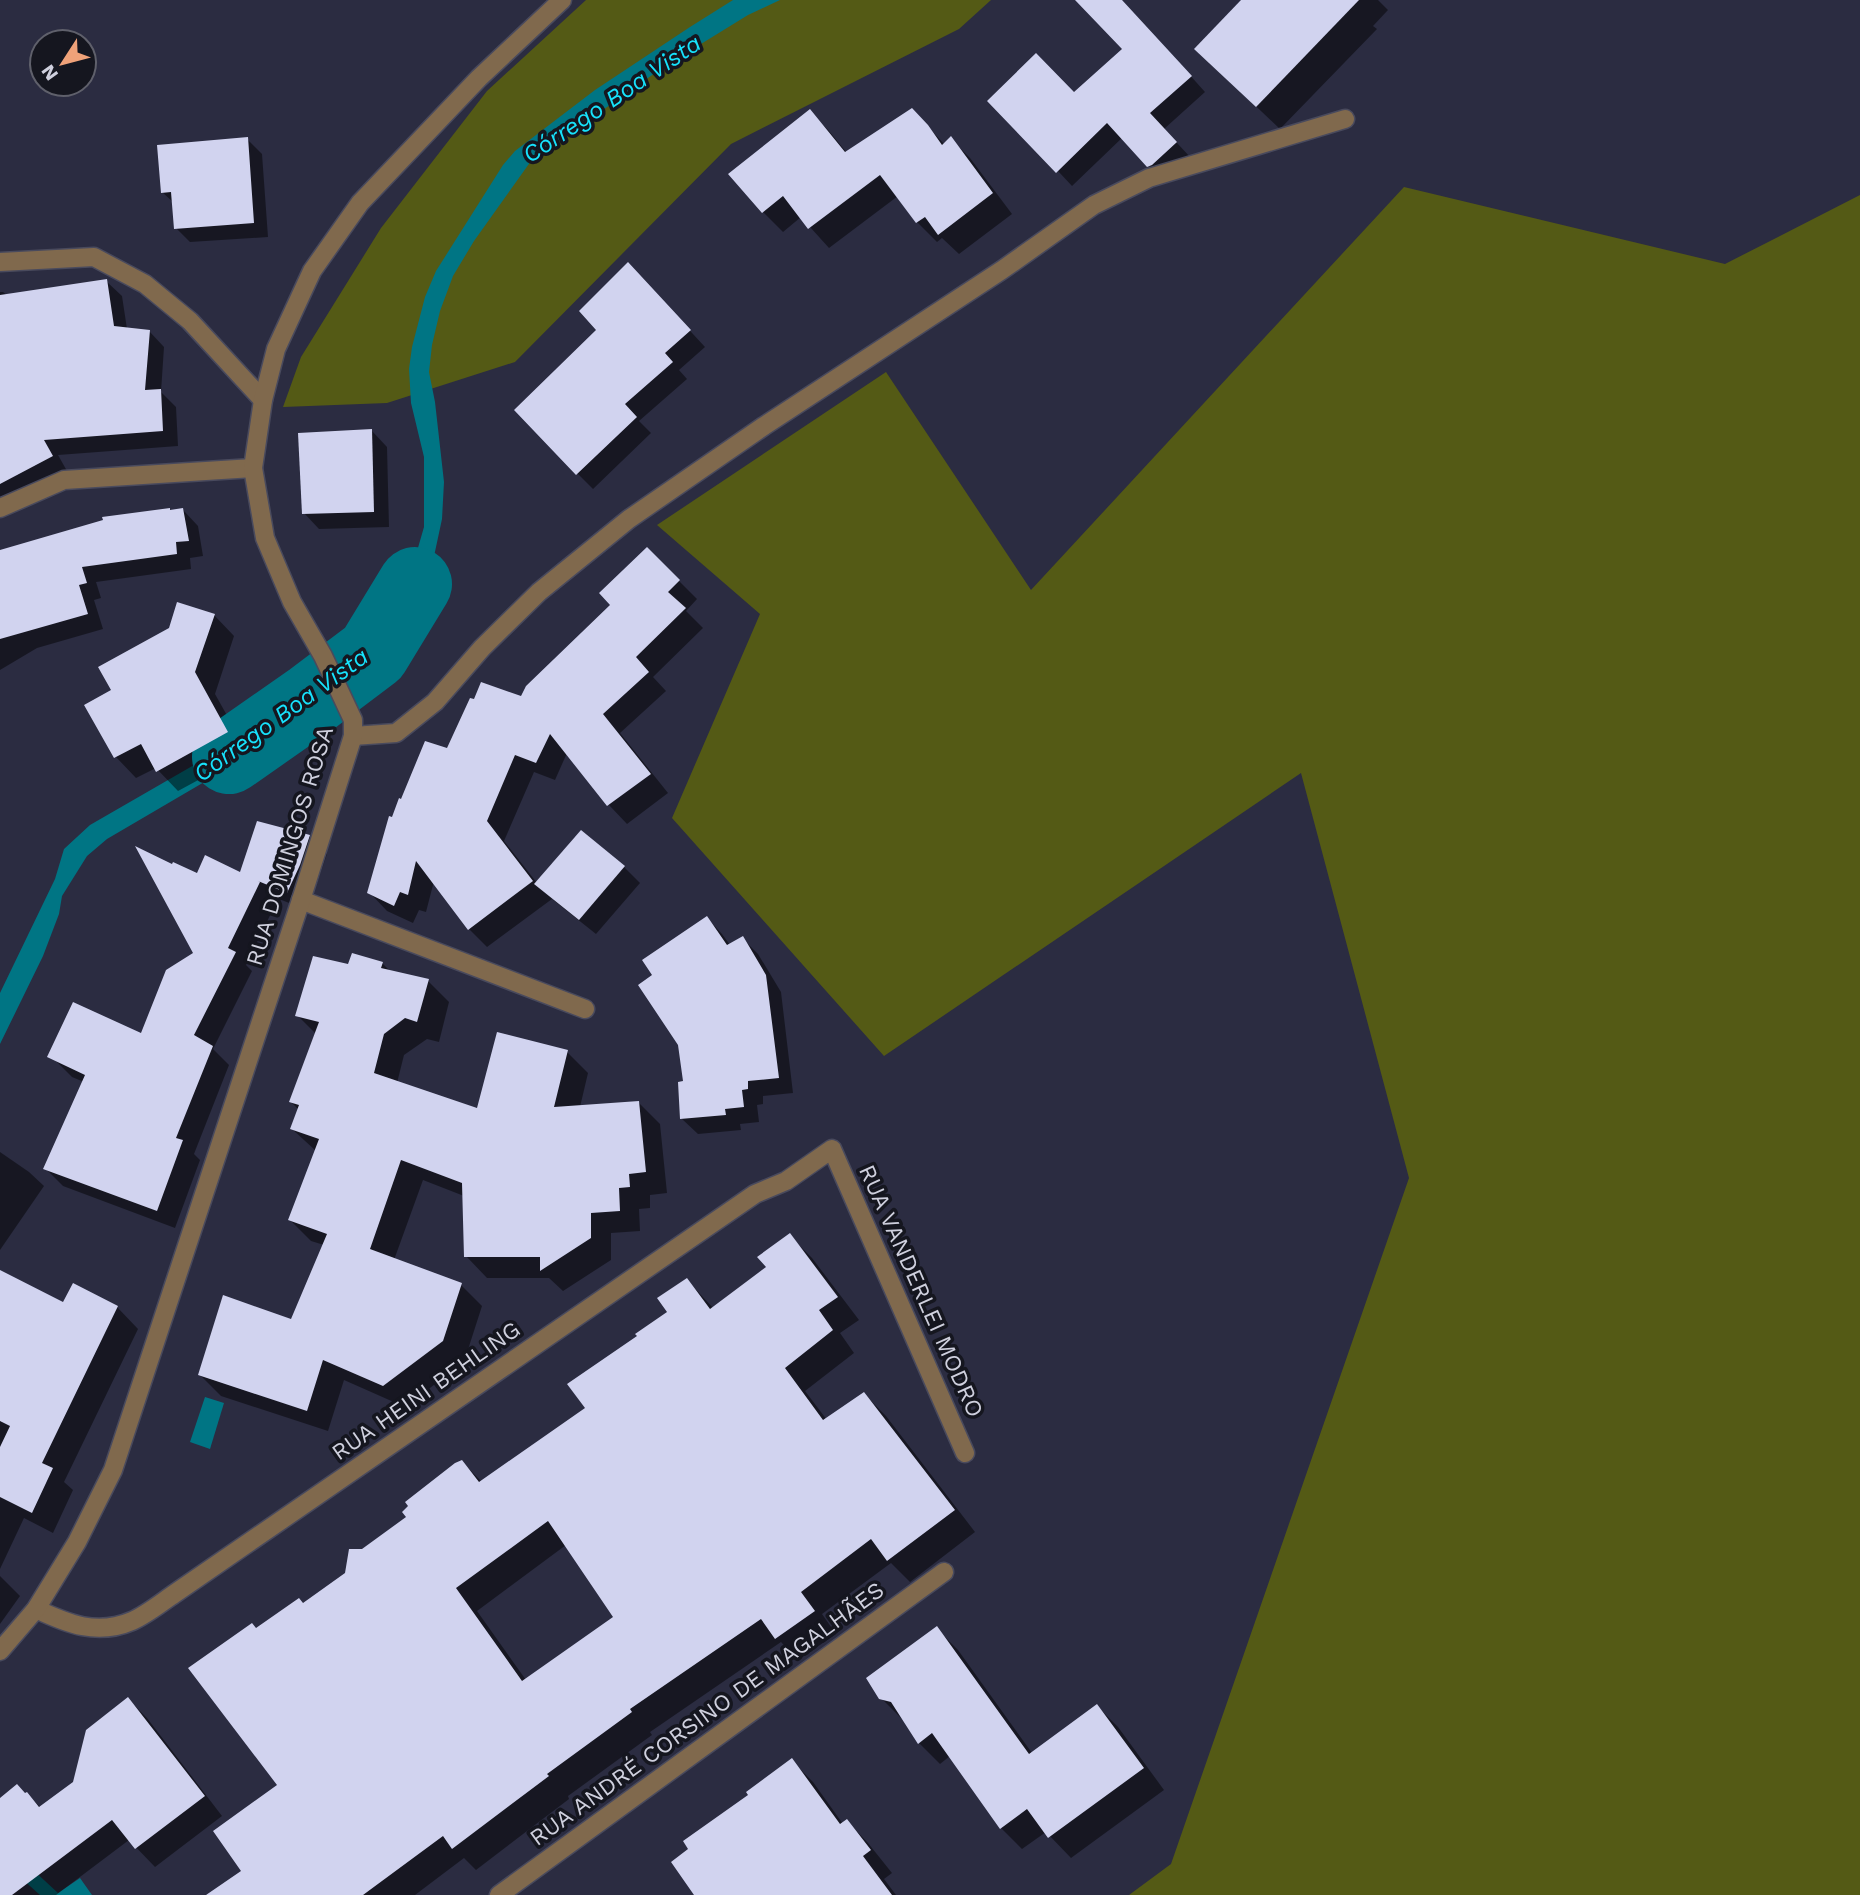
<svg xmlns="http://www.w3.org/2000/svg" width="1860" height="1895" viewBox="0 0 1860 1895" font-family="'Work Sans',sans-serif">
	<rect width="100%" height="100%" fill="#2b2c41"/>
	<!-- forest -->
	<g fill="#545a15">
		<path d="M 586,0 L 991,0 L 959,29 L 731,144 L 515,362 L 387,403 L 283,407 L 301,357 L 381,228 L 487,91 Z"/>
		<path d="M 1404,187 L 1725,264 L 1860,195 L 1860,1895 L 1129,1895 L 1171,1864 L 1409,1178 L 1301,773 L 884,1056 L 672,818 L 760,614 L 657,525 L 886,372 L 1031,590 Z"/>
	</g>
	<!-- water -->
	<g fill="#007584">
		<path d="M 733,0 L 780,0 L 748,15 L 662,68 L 531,161 L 474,241 L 453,276 L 440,311 L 432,345 L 429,372 L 435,402 L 444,482 L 442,519 L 430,575 L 390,646 L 360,677 L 351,655 L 380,630 L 411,572 L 424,527 L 424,457 L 411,403 L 409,369 L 412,347 L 425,297 L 436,271 L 503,165 L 515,151 L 595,90 L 690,27 Z"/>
		<path d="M 309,692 L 317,711 L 276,740 L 107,839 L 87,856 L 62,896 L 59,914 L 43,956 L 0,1044 L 0,993 L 55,879 L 64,849 L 90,825 L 227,746 Z"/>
		<path d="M 205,1397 L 224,1403 L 210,1449 L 190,1442 Z"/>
		<path d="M 4,1843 L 58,1893 L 80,1878 L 92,1895 L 40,1895 L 0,1859 L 0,1848 Z"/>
	</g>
	<!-- shadow -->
	<g fill="#0007" fill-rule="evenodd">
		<path d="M 1077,0 L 1117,0 L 1161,43 L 1205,92 L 1164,129 L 1191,158 L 1163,181 L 1123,137 L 1072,186 L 1058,171 L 1074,94 L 1124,49 Z"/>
		<path d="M 1244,0 L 1378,0 L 1388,10 L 1373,26 L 1377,29 L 1280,129 L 1220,72 Z"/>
		<path d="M 810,112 L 829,131 L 847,153 L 931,130 L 945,145 L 951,139 L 970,158 L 1012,214 L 959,254 L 942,238 L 937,242 L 917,222 L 898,196 L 829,248 L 801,217 L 783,232 L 763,212 Z"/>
		<path d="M 247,139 L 262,154 L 268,237 L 190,242 L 176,228 L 174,203 L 162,192 Z"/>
		<path d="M 643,280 L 705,347 L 679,370 L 687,379 L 639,421 L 651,433 L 593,489 L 577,473 L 598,330 Z"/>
		<path d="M 106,281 L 122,296 L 127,329 L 149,331 L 164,347 L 161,392 L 176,407 L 178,446 L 58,455 L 67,471 L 0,507 L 0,292 L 3,292 L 7,295 Z"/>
		<path d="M 372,431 L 387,447 L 389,527 L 319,529 L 304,513 Z"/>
		<path d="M 183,510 L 198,526 L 203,556 L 190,558 L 191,569 L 96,582 L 101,598 L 94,600 L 103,629 L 37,648 L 0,670 L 0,552 Z"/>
		<path d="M 647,549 L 697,599 L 686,611 L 703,628 L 653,677 L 666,691 L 620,733 L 668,793 L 627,824 L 609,805 L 567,753 L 555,780 L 534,772 L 504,841 L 537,883 L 582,832 L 624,867 L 640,883 L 596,934 L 552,899 L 487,947 L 469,929 L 434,881 L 426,912 L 419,910 L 413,923 L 387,911 L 369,892 L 393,819 L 448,751 L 522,698 L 613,605 Z"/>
		<path d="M 214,615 L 234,636 L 215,694 L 248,753 L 178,791 L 156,768 L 136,778 L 116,757 L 86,706 L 113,691 L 171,629 Z"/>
		<path d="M 309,836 L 327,854 L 317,883 L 305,909 L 271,896 L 277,901 L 246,965 L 252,971 L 213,1049 L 229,1065 L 194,1154 L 200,1160 L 175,1228 L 63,1186 L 45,1168 L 84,1082 L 72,1077 L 54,1059 L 142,1035 L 195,953 L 198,876 L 241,875 Z"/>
		<path d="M 707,918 L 722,934 L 730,945 L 742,938 L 758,954 L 781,992 L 793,1093 L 763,1096 L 763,1104 L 757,1105 L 759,1122 L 740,1124 L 741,1130 L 698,1134 L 682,1119 L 685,1082 L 680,1044 L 654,975 Z"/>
		<path d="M 382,963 L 391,972 L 428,981 L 449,1002 L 439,1042 L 427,1039 L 404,1055 L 397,1083 L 478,1110 L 567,1052 L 588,1073 L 580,1107 L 639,1103 L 660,1124 L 667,1193 L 650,1195 L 650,1208 L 639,1209 L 640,1231 L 611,1233 L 611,1260 L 563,1291 L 549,1278 L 487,1278 L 466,1256 L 464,1196 L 423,1180 L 394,1260 L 461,1285 L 482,1306 L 464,1362 L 405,1407 L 344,1380 L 328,1431 L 221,1396 L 200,1375 L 292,1321 L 324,1245 L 311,1241 L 290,1220 L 316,1151 L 292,1129 L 299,1110 L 291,1102 L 316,1034 L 297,1015 L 349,967 Z"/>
		<path d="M 0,1152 L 29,1172 L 44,1186 L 0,1250 Z"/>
		<path d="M 790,1236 L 812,1258 L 859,1320 L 840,1333 L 854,1353 L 805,1391 L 827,1420 L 864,1394 L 886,1416 L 975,1532 L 910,1582 L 891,1563 L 822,1614 L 836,1634 L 798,1660 L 781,1642 L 650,1732 L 652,1735 L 568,1796 L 569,1799 L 476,1870 L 464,1858 L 415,1895 L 239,1895 L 243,1872 L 279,1785 L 257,1630 L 303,1605 L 347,1574 L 363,1551 L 409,1518 L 462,1462 L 482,1482 L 587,1408 L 639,1337 L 669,1312 L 687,1280 L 714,1309 L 768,1268 ZM 566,1545 L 615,1618 L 526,1680 L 477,1611 Z"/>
		<path d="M 0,1290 L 64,1304 L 117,1307 L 138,1329 L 64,1482 L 73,1490 L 53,1533 L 24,1518 L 0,1569 Z"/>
		<path d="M 0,1576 L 20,1596 L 0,1624 Z"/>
		<path d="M 937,1629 L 958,1650 L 1032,1753 L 1097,1706 L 1118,1727 L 1164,1790 L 1071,1858 L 1046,1832 L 1022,1849 L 1001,1828 L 950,1756 L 940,1764 L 919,1743 L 903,1720 L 881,1698 Z"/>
		<path d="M 128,1699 L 147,1718 L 222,1816 L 155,1867 L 129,1840 L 56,1895 L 0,1895 L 0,1800 L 27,1794 L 41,1808 L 75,1783 Z"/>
		<path d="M 792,1761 L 813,1782 L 843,1824 L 847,1821 L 868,1843 L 892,1873 L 884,1879 L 896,1895 L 697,1895 L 750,1796 Z"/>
	</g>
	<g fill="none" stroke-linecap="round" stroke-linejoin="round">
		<!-- river -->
		<path stroke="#007584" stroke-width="74" d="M 229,757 L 312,699 L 373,653 L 415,584"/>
	</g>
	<!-- building -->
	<g fill="#d1d3ef" fill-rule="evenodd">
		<path d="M 1075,0 L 1122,0 L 1192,76 L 1150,113 L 1177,142 L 1152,165 L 1147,167 L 1107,123 L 1056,173 L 987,101 L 1036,53 L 1074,92 L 1122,49 Z"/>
		<path d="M 1241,0 L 1359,0 L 1256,107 L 1194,49 Z"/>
		<path d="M 912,108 L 928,125 L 942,145 L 951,136 L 993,193 L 938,235 L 925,217 L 916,223 L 880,175 L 808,229 L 783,196 L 762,213 L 728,174 L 810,109 L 845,152 Z"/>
		<path d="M 248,137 L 254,223 L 174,229 L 171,192 L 161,193 L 157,145 Z"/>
		<path d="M 628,262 L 691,330 L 665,353 L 673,362 L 625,404 L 637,417 L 576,475 L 514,410 L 596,330 L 579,311 Z"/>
		<path d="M 107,279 L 114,326 L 150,330 L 145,390 L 161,389 L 163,431 L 44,440 L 53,456 L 0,484 L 0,295 Z"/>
		<path d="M 372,429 L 374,512 L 302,514 L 298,433 Z"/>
		<path d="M 170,508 L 170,510 L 183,508 L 189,541 L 176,542 L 177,554 L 82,567 L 87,583 L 79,585 L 88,614 L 0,639 L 0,550 L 103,520 L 102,517 Z"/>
		<path d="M 647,547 L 680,580 L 668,592 L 686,608 L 636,657 L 649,672 L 603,714 L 651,774 L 607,806 L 550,734 L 536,763 L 515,755 L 487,821 L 533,881 L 468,930 L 416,861 L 408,895 L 400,892 L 394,906 L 367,893 L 389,816 L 392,817 L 399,798 L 401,799 L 425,741 L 447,748 L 470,698 L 474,699 L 481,682 L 521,696 L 526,686 L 610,605 L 599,593 Z"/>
		<path d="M 177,602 L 215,614 L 195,672 L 228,732 L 156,772 L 141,744 L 114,758 L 84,705 L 111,690 L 98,667 L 169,628 Z"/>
		<path d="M 257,821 L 310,835 L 300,865 L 287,893 L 258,881 L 260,882 L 228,948 L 236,952 L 194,1035 L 213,1046 L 176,1138 L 183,1140 L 157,1211 L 43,1169 L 85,1075 L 47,1057 L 73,1002 L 141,1033 L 166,970 L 193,953 L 135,846 L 172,864 L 173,862 L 197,873 L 205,855 L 240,872 Z"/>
		<path d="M 581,830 L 625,866 L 579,920 L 534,884 Z"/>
		<path d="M 707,916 L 727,945 L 743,936 L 766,975 L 779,1078 L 748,1081 L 748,1089 L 742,1090 L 744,1107 L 725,1109 L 726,1115 L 680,1119 L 678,1082 L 683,1081 L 678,1045 L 638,985 L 652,975 L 642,960 Z"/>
		<path d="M 352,953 L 383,962 L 381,968 L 429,979 L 417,1022 L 405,1018 L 384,1034 L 374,1073 L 477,1108 L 497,1032 L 568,1050 L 554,1107 L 639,1101 L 646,1172 L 629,1174 L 630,1187 L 619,1188 L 620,1211 L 591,1213 L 591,1238 L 540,1271 L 540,1257 L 464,1257 L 462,1183 L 401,1160 L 370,1249 L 462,1283 L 443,1341 L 383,1386 L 323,1360 L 307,1411 L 198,1375 L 223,1295 L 291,1319 L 327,1234 L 288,1220 L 319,1139 L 290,1129 L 299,1105 L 289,1102 L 319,1022 L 295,1016 L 313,956 L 348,964 Z"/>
		<path d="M 790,1233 L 838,1297 L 819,1310 L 833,1330 L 785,1368 L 823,1420 L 864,1392 L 955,1510 L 887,1561 L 871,1539 L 801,1592 L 815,1611 L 775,1639 L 761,1619 L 630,1709 L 632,1712 L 547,1774 L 549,1776 L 452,1849 L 443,1836 L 363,1895 L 206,1895 L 241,1871 L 213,1831 L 277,1785 L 188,1668 L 252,1623 L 256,1628 L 299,1598 L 303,1603 L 345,1573 L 349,1549 L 362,1549 L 406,1517 L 402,1512 L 408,1506 L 405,1502 L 455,1463 L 462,1460 L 479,1482 L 585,1408 L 567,1384 L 637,1336 L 635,1334 L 667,1312 L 657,1298 L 687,1278 L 710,1309 L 766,1267 L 757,1257 ZM 548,1521 L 613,1617 L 522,1681 L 456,1588 Z"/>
		<path d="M 0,1270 L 63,1302 L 73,1283 L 118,1306 L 42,1463 L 53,1468 L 32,1513 L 0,1497 L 0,1447 L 10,1426 L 0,1421 Z"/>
		<path d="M 937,1626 L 1029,1754 L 1097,1704 L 1144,1768 L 1048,1838 L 1027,1809 L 1000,1829 L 932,1733 L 918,1744 L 891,1702 L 879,1699 L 866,1678 Z"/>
		<path d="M 128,1697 L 205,1796 L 135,1849 L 112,1820 L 12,1895 L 0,1895 L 0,1798 L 17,1784 L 25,1793 L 27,1792 L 39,1807 L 73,1782 L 86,1730 Z"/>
		<path d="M 792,1758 L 840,1824 L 847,1819 L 871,1850 L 863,1856 L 892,1895 L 694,1895 L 671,1862 L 688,1849 L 683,1841 L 748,1795 L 746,1792 Z"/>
	</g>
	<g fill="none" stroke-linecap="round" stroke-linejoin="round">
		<!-- minor casing -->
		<g stroke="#494a5d" stroke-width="21">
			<g id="minor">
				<path d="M 0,262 L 94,257 L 145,284 L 190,321 L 263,400"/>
				<path d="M 0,508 L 64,480 L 253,468"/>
				<path d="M 353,736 L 396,733 L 435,702 L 482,648 L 539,592 L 629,519 L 764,426 L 1002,270 L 1094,205 L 1149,178 L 1345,119"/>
				<path d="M 301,900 L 585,1009"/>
				<path d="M 36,1609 C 68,1624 97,1636 132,1621 C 146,1615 161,1603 174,1594 L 755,1194 L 786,1181 L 832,1149 L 965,1453"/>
				<path d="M 0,1651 L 36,1609 L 77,1542 L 113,1470 L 301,900 L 353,736 L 353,720 L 323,656 L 292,602 L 265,538 L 253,468 L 263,400 L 276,349 L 312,271 L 360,203 L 479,78 L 562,0"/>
				<path d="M 499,1895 L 944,1572"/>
			</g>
		</g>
		<!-- minor -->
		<use href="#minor" stroke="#80694d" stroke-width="18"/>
	</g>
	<g text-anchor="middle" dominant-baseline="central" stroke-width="7" stroke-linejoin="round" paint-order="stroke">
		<!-- street labels -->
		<g font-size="23" fill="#cfd0de" stroke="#15161f">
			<text transform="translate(290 846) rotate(-73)">RUA DOMINGOS ROSA</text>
			<text transform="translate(921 1291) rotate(66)">RUA VANDERLEI MODRO</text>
			<text transform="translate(426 1391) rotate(-35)">RUA HEINI BEHLING</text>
			<text transform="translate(707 1714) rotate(-36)">RUA ANDRÉ CORSINO DE MAGALHÃES</text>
		</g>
		<!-- water labels -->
		<g font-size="24" font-style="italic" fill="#17e2fc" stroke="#15161f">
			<text transform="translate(612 99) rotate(-34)">Córrego Boa Vista</text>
			<text transform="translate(281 715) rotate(-36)">Córrego Boa Vista</text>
		</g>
	</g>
	<!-- north arrow -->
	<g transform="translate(63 63) rotate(234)"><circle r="33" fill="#15161f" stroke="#5f606b" stroke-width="2"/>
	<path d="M0-5L12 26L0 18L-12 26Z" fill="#f0a279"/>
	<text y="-10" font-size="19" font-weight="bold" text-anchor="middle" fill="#cfd0de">N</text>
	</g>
</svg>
